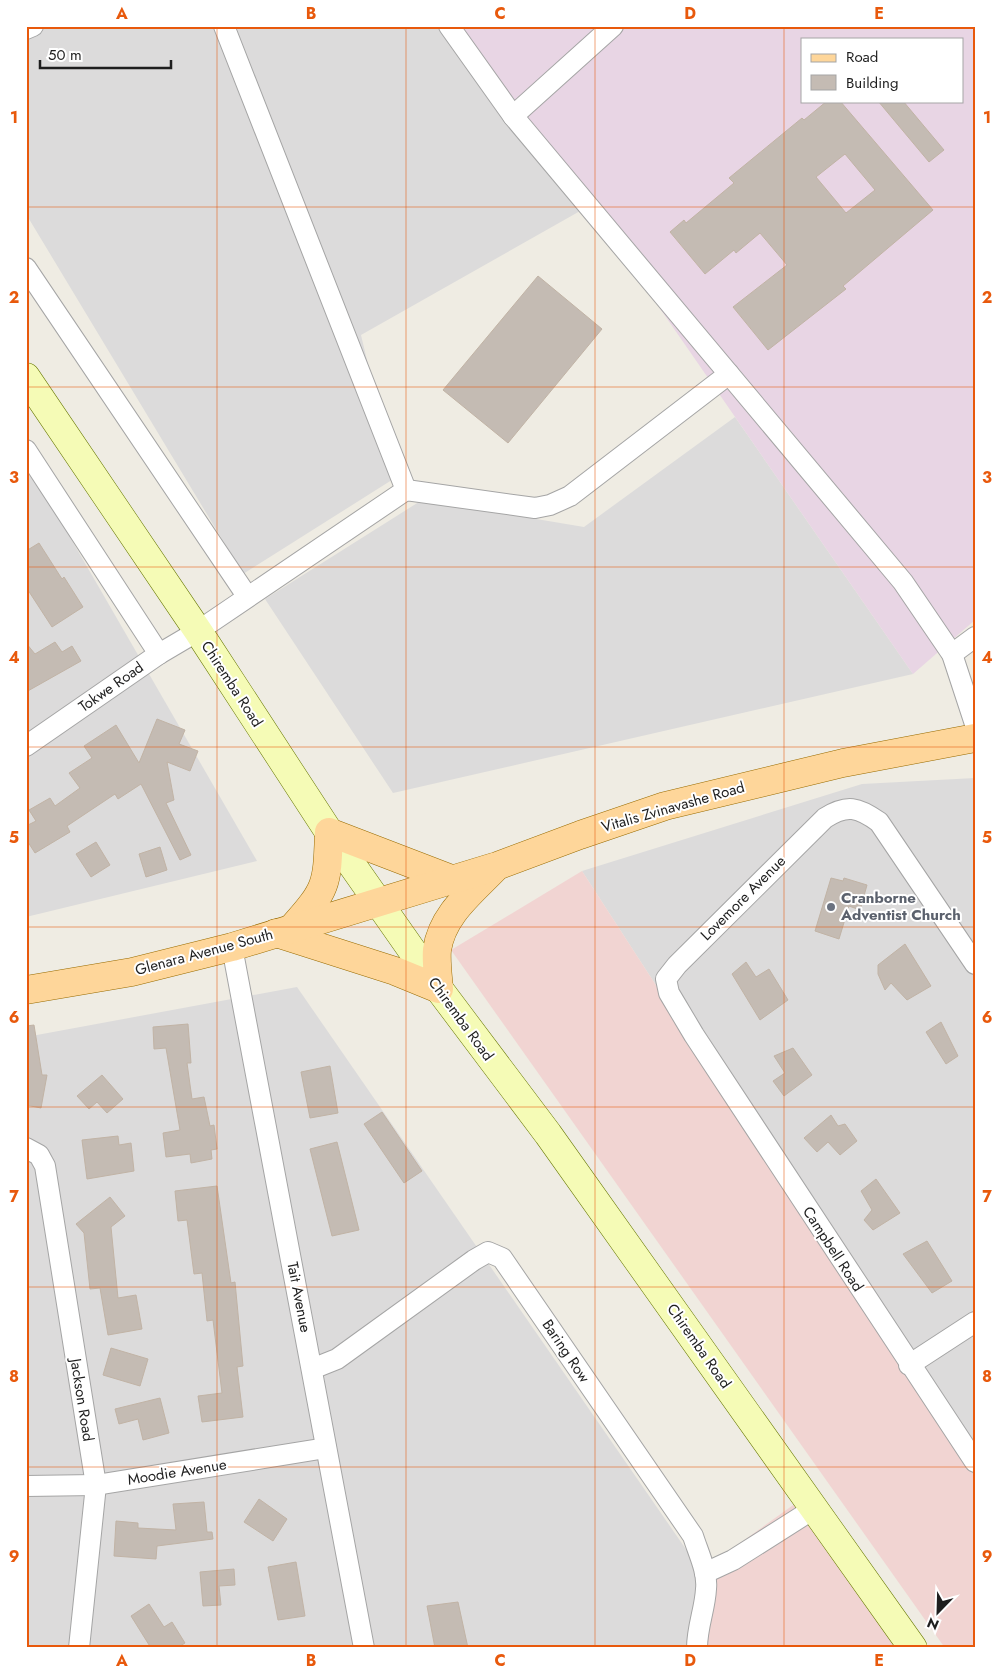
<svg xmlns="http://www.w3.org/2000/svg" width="1001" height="1674" viewBox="0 0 1001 1674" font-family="Jost,sans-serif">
	<rect width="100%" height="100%" fill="#efece3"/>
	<!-- residential -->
	<g fill="#dcdbdb">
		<path d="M 26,26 L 455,26 L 589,206 L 361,335 L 395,478 L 243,574 L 26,214 Z"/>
		<path d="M 735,417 L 913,674 L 393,793 L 265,599 L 422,500 L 584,527 Z"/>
		<path d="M 26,461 L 257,861 L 26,917 Z"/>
		<path d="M 975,778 L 975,1478 L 582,871 L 862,784 Z"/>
		<path d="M 297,987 L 701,1571 L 708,1648 L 26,1648 L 26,1037 Z"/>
	</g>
	<!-- commercial -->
	<g fill="#f1d4d2">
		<path d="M 582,871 L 975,1478 L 975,1648 L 945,1648 L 451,950 Z"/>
		<path d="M 796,1503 L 896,1648 L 708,1648 L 701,1571 Z"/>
	</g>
	<!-- industrial -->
	<path fill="#e8d5e4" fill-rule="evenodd" d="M 455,26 L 975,26 L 975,620 L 913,674 L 589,206 ZM 802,39 L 962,39 L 962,101 L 802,101 Z"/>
	<!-- building -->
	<g fill="#c4bbb3" stroke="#c1b3a5" fill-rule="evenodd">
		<path d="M 827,101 L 840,101 L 933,210 L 843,286 L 846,289 L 768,350 L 733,307 L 787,265 L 760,233 L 736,253 L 734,250 L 705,274 L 670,232 L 684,220 L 686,223 L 734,183 L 729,178 L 802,118 L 804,120 ZM 845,154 L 875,190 L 846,213 L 816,177 Z"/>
		<path d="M 878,101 L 903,101 L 944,150 L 929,162 Z"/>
		<path d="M 538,276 L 602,329 L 508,443 L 443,390 Z"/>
		<path d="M 39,543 L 62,579 L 64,577 L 83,607 L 52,627 L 26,587 L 26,551 Z"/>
		<path d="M 55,642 L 62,652 L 72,646 L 81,661 L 26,692 L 26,643 L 35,654 Z"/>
		<path d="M 157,719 L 185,730 L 179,744 L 198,751 L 190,771 L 167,762 L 174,800 L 166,803 L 191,855 L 180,860 L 141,784 L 118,799 L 115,794 L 67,826 L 70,832 L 35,853 L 26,839 L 26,826 L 36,821 L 29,810 L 50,798 L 55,806 L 80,788 L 69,773 L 92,758 L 84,746 L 116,725 L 139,763 Z"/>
		<path d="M 96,842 L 110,865 L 91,877 L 76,854 Z"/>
		<path d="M 160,847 L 167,870 L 146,877 L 139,854 Z"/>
		<path d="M 831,878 L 843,881 L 844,878 L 867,885 L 860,910 L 849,906 L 839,939 L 815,931 Z"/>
		<path d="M 905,944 L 931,986 L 907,1000 L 891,983 L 885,990 L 878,974 L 878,965 Z"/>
		<path d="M 746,962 L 756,977 L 769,969 L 788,1000 L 760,1020 L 732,974 Z"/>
		<path d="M 941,1022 L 958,1056 L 946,1064 L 926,1032 Z"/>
		<path d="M 188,1024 L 191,1063 L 187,1063 L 192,1099 L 204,1097 L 210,1126 L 214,1125 L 217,1149 L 211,1150 L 212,1159 L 191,1163 L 190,1154 L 166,1157 L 163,1133 L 180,1130 L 166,1048 L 154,1049 L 153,1027 Z"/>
		<path d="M 34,1025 L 42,1075 L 47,1075 L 41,1108 L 26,1105 L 26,1026 Z"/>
		<path d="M 793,1048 L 812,1075 L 784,1096 L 773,1081 L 785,1073 L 774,1056 Z"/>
		<path d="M 330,1066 L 338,1113 L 310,1118 L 301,1072 Z"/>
		<path d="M 102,1075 L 123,1099 L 107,1113 L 97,1102 L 89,1109 L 77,1096 Z"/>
		<path d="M 382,1112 L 422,1171 L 404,1183 L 364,1124 Z"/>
		<path d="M 831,1115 L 838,1126 L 845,1124 L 857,1141 L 840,1155 L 828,1142 L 817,1152 L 804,1138 Z"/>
		<path d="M 118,1136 L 119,1145 L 131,1143 L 134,1171 L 87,1179 L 82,1140 Z"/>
		<path d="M 337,1142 L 359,1230 L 332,1236 L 310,1149 Z"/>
		<path d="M 876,1179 L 900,1213 L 873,1230 L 864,1220 L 872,1210 L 861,1191 Z"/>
		<path d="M 217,1186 L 231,1283 L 235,1282 L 243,1366 L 237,1367 L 243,1417 L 202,1422 L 198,1396 L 222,1393 L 213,1320 L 207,1321 L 202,1273 L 194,1274 L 187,1220 L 178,1221 L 175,1191 Z"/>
		<path d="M 110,1197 L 125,1216 L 111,1227 L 118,1298 L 136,1295 L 142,1329 L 108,1335 L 100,1288 L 90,1289 L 84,1233 L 76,1224 Z"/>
		<path d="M 927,1241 L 952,1281 L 932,1293 L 903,1254 Z"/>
		<path d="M 111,1348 L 148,1359 L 140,1386 L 103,1375 Z"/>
		<path d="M 160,1398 L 169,1433 L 143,1440 L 138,1419 L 119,1424 L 115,1409 Z"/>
		<path d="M 259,1499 L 287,1519 L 273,1541 L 244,1522 Z"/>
		<path d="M 204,1502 L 207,1532 L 212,1532 L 213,1539 L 157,1546 L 156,1559 L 114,1556 L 116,1521 L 138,1523 L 138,1528 L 176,1530 L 173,1504 Z"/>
		<path d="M 296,1562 L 305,1616 L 278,1620 L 268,1567 Z"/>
		<path d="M 234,1569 L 235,1585 L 219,1586 L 221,1605 L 203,1606 L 200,1572 Z"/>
		<path d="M 458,1602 L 468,1648 L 435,1648 L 427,1606 Z"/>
		<path d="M 149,1604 L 164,1627 L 172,1622 L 185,1643 L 177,1648 L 151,1648 L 131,1616 Z"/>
	</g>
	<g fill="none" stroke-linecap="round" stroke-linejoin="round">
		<!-- minor casing -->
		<g stroke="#a5a5a5" stroke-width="22">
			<g id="minor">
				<path d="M 224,26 L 406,490"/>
				<path d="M 449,26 L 513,116 L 903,582 L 952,654 L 975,724"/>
				<path d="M 26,29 L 33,26"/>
				<path d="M 513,116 L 613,26"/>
				<path d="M 26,268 L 247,596"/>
				<path d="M 26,450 L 159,654"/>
				<path d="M 952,654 L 975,637"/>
				<path d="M 26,746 L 159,654 L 198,631 L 406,490 L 535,508 L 550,505 L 570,496 L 729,374"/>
				<path d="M 232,947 L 364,1648"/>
				<path d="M 975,964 L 879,822 C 858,807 847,804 825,818 L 677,965 L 666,979 L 669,993 L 694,1035 L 975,1462"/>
				<path d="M 26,1148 L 39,1155 L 45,1166 L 96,1485 L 79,1648"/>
				<path d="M 909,1365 L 975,1322"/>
				<path d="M 312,1369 L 337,1359 L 474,1260 L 488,1252 L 502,1258 L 693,1536 C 698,1552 708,1572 706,1589 C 705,1609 697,1627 697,1648"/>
				<path d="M 26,1486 L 96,1485 L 326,1448"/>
				<path d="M 705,1573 L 733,1560 L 815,1508"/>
			</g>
		</g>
		<!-- secondary casing -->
		<g stroke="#677802" stroke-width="29">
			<path id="secondary" d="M 26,377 L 198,631 L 329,832 L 439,989 L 548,1134 L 913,1648"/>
		</g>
		<!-- primary casing -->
		<g stroke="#986b00" stroke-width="29">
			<g id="primary">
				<path d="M 293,927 C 328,888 327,884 329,832 L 454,880"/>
				<path d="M 276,933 L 395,971 L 439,989 C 438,977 436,962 437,950 C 442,915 471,893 494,869"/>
				<path d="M 26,990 L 132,972 L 232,947 L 497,866 L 580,835 L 665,806 L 843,763 L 975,738"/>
			</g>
		</g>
		<!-- minor -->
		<use href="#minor" stroke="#fff" stroke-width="20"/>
		<!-- secondary -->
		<use href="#secondary" stroke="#f5fbb6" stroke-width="28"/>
		<!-- primary -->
		<use href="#primary" stroke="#fed69a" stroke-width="28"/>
	</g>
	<!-- grid -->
	<path fill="none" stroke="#e8590c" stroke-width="1" stroke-opacity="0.55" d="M 217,26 L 217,1648M 406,26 L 406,1648M 595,26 L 595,1648M 784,26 L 784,1648M 26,207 L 975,207M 26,387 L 975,387M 26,567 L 975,567M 26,747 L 975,747M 26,927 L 975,927M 26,1107 L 975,1107M 26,1287 L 975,1287M 26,1467 L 975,1467"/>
	<!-- markers -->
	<circle fill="#6b7280" stroke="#fff" stroke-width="2" cx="831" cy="907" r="5"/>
	<g text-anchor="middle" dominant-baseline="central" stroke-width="4" stroke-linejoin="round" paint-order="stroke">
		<!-- street labels -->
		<g font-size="15" fill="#1e1e1e" stroke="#fff">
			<text transform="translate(232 684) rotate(57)">Chiremba Road</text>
			<text transform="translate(111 687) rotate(-35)">Tokwe Road</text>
			<text transform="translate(673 807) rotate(-16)">Vitalis Zvinavashe Road</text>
			<text transform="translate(743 898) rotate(-45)">Lovemore Avenue</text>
			<text transform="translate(204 952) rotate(-15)">Glenara Avenue South</text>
			<text transform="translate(461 1019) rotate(54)">Chiremba Road</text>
			<text transform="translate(833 1249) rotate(57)">Campbell Road</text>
			<text transform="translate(299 1297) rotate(79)">Tait Avenue</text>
			<text transform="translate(699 1346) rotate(55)">Chiremba Road</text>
			<text transform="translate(566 1351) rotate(56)">Baring Row</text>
			<text transform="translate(82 1400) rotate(81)">Jackson Road</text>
			<text transform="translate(177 1472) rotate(-9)">Moodie Avenue</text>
		</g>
		<!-- worship labels -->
		<g font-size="15" font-weight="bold" fill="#5b616d" stroke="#fff" text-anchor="start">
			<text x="841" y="898">Cranborne<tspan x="841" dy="17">Adventist Church</tspan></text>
		</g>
	</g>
	<!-- border -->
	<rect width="1001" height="1674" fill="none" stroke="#ffffff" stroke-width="55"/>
	<!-- legend -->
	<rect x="801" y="38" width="162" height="65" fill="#ffffff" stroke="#a5a5a5"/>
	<rect x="811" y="54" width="25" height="8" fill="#fed69a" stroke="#a5a5a5"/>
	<text x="846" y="62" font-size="15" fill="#1e1e1e">Road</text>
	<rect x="811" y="75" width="25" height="15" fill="#c4bbb3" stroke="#a5a5a5"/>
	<text x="846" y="88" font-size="15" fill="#1e1e1e">Building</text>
	<!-- north arrow -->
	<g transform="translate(938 1612) rotate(203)" stroke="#ffffff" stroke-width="4" paint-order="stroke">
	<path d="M0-4L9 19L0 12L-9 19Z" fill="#1e1e1e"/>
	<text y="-8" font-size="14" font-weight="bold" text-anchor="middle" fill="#1e1e1e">N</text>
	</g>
	<!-- scale -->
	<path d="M40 60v8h131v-8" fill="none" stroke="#1e1e1e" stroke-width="2.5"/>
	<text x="48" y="60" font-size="15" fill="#1e1e1e" stroke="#ffffff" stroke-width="4" paint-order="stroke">50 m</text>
	<rect x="28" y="28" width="946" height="1618" fill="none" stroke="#e8590c" stroke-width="2"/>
	<g font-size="16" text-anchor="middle" font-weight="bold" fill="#e8590c">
		<text x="122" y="19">A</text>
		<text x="311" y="19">B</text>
		<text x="500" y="19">C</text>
		<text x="690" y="19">D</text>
		<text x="879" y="19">E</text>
		<text x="14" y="123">1</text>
		<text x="987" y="123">1</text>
		<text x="14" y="303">2</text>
		<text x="987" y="303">2</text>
		<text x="14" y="483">3</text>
		<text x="987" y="483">3</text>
		<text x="14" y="663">4</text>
		<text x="987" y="663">4</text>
		<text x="14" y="843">5</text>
		<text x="987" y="843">5</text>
		<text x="14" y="1023">6</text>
		<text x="987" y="1023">6</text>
		<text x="14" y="1202">7</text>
		<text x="987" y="1202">7</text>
		<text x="14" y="1382">8</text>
		<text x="987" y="1382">8</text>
		<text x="14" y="1562">9</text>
		<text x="987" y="1562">9</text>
		<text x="122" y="1666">A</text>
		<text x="311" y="1666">B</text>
		<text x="500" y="1666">C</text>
		<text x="690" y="1666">D</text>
		<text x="879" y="1666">E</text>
	</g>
</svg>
